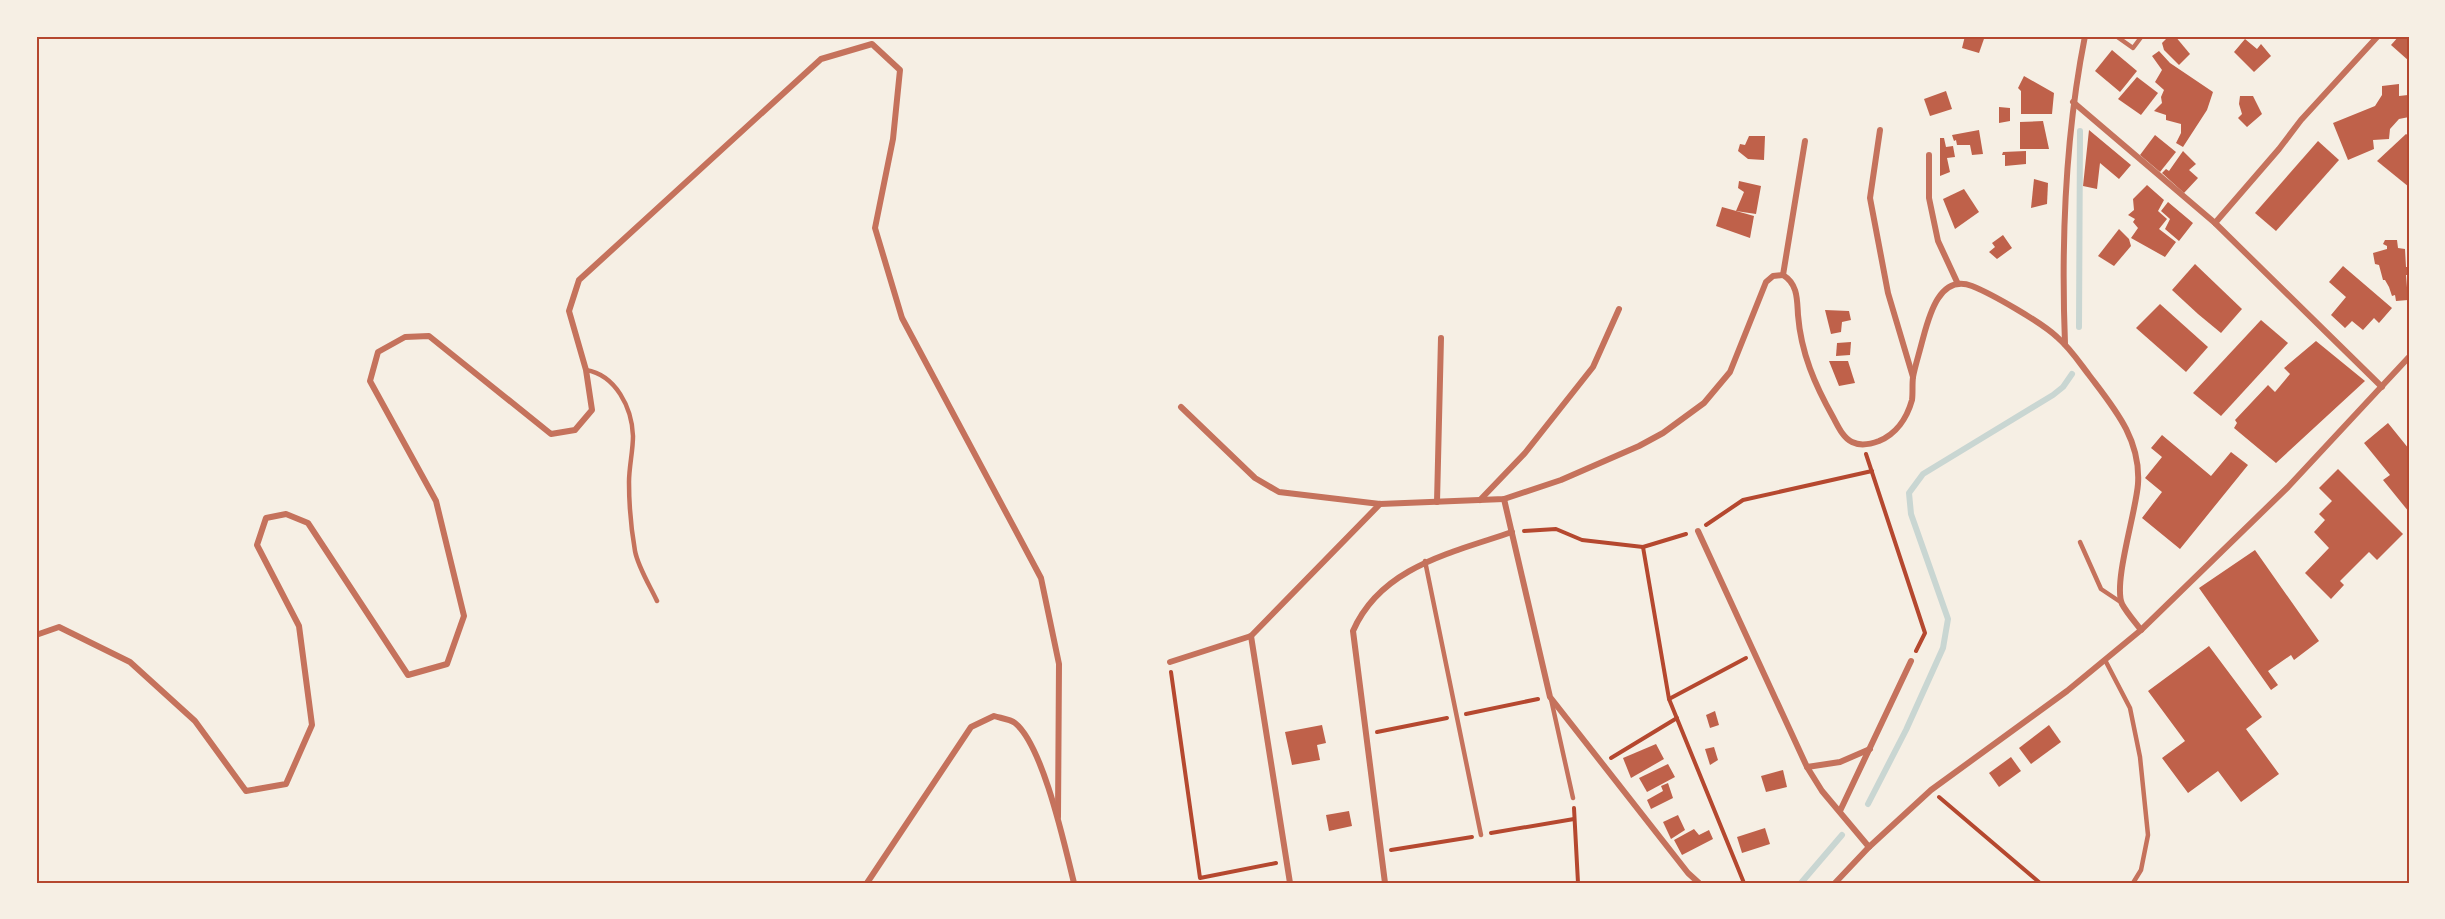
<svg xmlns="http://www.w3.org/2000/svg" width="2445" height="919" viewBox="0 0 2445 919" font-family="Literata,serif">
	<rect width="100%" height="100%" fill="#f6efe4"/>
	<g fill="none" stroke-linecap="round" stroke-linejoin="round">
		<!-- stream -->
		<g stroke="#c9d6d2" stroke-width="6">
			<path d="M 2079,327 L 2080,131"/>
			<path d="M 1868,804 L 1906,730 L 1943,648 L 1948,619 L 1911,514 L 1909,493 L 1923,474 L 2053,395 L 2063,387 L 2072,374"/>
			<path d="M 1801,883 L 1842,835"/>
		</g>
	</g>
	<!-- building -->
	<g fill="#bf614a">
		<path d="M 1965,36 L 1985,36 L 1979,53 L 1962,48 Z"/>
		<path d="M 2169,36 L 2175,36 L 2190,54 L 2179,65 L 2164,50 L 2162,43 Z"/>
		<path d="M 2399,36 L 2409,36 L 2409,61 L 2391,45 Z"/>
		<path d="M 2245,39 L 2257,49 L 2261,44 L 2271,56 L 2254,72 L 2234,52 Z"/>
		<path d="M 2112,50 L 2137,71 L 2120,92 L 2095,71 Z"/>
		<path d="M 2159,51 L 2170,63 L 2213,92 L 2207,110 L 2183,147 L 2176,143 L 2181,133 L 2181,124 L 2166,120 L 2166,115 L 2154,111 L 2162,103 L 2161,97 L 2164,90 L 2155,82 L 2162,70 L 2152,56 Z"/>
		<path d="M 2024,76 L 2054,93 L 2052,114 L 2021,114 L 2021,91 L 2018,88 Z"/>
		<path d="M 2137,77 L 2158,93 L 2141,115 L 2118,99 Z"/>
		<path d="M 2399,84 L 2399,96 L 2408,95 L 2409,117 L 2399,119 L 2390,129 L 2389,139 L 2373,140 L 2374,149 L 2348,160 L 2333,123 L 2375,106 L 2382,95 L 2382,86 Z"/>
		<path d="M 1946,91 L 1952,109 L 1930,116 L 1924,99 Z"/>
		<path d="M 2240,96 L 2253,96 L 2262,114 L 2247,127 L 2238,118 L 2242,114 L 2239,104 Z"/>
		<path d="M 1999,107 L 2010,108 L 2010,121 L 1999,123 Z"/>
		<path d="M 2043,121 L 2049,149 L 2020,149 L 2020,122 Z"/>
		<path d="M 1979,130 L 1983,154 L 1972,155 L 1970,145 L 1957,145 L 1956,140 L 1954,141 L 1952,135 Z"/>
		<path d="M 2089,130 L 2131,165 L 2119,179 L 2100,163 L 2097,189 L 2083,186 Z"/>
		<path d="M 2406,134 L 2409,136 L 2409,187 L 2377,161 Z"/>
		<path d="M 2155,135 L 2176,152 L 2160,172 L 2140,155 Z"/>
		<path d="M 1749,136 L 1765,136 L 1764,160 L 1748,159 L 1738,151 L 1740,144 L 1745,145 Z"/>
		<path d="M 1940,138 L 1944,138 L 1946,147 L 1953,146 L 1955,157 L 1947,158 L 1950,172 L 1940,176 Z"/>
		<path d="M 2318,141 L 2339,160 L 2276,231 L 2255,213 Z"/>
		<path d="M 2026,151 L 2026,164 L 2005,166 L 2005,155 L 2002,155 L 2003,152 Z"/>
		<path d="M 2183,151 L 2196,164 L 2189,170 L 2198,178 L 2184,193 L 2162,173 L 2166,169 L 2169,171 Z"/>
		<path d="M 2034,179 L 2048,183 L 2047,204 L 2031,208 Z"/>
		<path d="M 1739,181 L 1761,186 L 1756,214 L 1736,211 L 1744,192 L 1738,188 Z"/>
		<path d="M 2147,185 L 2164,200 L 2158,211 L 2167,219 L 2159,229 L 2176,242 L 2165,257 L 2131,238 L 2138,228 L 2133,222 L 2135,219 L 2128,215 L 2134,210 L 2133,199 Z"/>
		<path d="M 1964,189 L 1979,212 L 1955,229 L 1943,199 Z"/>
		<path d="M 2168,202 L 2193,223 L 2179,241 L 2165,229 L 2170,219 L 2161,211 Z"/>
		<path d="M 1722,207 L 1754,216 L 1750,238 L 1716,226 Z"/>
		<path d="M 2119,229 L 2129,239 L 2131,246 L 2114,266 L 2098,256 Z"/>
		<path d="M 2003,235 L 2012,248 L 1997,259 L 1989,252 L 1995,247 L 1992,243 Z"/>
		<path d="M 2385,240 L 2397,240 L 2398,248 L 2405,249 L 2406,267 L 2409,267 L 2409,275 L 2406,275 L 2408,300 L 2396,301 L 2395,295 L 2392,296 L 2389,287 L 2385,280 L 2383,280 L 2379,265 L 2375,264 L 2373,253 L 2387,249 L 2387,246 L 2383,244 Z"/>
		<path d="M 2195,264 L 2242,309 L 2221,333 L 2198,314 L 2172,290 Z"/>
		<path d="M 2343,266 L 2392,308 L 2379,323 L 2374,318 L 2363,330 L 2352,321 L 2345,328 L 2331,315 L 2346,297 L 2329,282 Z"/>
		<path d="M 2160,304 L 2208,347 L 2186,372 L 2136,328 Z"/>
		<path d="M 1825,310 L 1849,311 L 1851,320 L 1842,322 L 1841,332 L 1831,334 Z"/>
		<path d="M 2261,320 L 2288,343 L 2221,416 L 2193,393 Z"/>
		<path d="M 2316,341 L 2365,381 L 2276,463 L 2234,428 L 2237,423 L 2235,420 L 2268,385 L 2275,392 L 2290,374 L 2284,368 Z"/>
		<path d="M 1851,342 L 1850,355 L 1836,356 L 1837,343 Z"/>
		<path d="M 1829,361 L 1848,361 L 1855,383 L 1839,386 Z"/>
		<path d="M 2388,423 L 2409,449 L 2409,512 L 2383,480 L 2390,475 L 2364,443 Z"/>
		<path d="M 2162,435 L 2211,476 L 2231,452 L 2248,465 L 2180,549 L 2142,518 L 2162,492 L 2145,478 L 2162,457 L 2151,448 Z"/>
		<path d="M 2338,469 L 2403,534 L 2377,560 L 2369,552 L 2340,581 L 2344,585 L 2331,599 L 2305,573 L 2329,548 L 2314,532 L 2325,520 L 2319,514 L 2332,501 L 2319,488 Z"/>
		<path d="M 2255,550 L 2319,641 L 2294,660 L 2291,655 L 2268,671 L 2278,685 L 2271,690 L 2199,588 Z"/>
		<path d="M 2209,646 L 2262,717 L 2246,729 L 2279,774 L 2241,802 L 2218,771 L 2188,793 L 2162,758 L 2185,741 L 2148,691 Z"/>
		<path d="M 1715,711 L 1719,725 L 1710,728 L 1706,715 Z"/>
		<path d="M 1322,725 L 1326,743 L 1317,745 L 1320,760 L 1292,765 L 1285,732 Z"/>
		<path d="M 2049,725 L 2061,742 L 2031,764 L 2019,748 Z"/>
		<path d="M 1656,744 L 1664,759 L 1631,778 L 1623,758 Z"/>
		<path d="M 1714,747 L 1718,760 L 1710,765 L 1705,749 Z"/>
		<path d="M 2011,757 L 2021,771 L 1999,787 L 1989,773 Z"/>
		<path d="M 1668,764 L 1675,777 L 1647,792 L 1639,778 Z"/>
		<path d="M 1783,770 L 1787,787 L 1766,792 L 1761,776 Z"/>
		<path d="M 1668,783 L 1673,798 L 1651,809 L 1647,800 L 1663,791 L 1661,786 Z"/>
		<path d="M 1349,811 L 1352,826 L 1329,831 L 1326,815 Z"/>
		<path d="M 1678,815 L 1685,830 L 1671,839 L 1663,822 Z"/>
		<path d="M 1765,828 L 1770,844 L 1742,853 L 1737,837 Z"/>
		<path d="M 1694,829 L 1699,835 L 1709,830 L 1713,839 L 1682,855 L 1674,840 Z"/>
	</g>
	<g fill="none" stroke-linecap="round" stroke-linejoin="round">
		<!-- path -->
		<g stroke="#b5482f" stroke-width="4">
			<path d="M 1866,454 L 1925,633 L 1916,651"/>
			<path d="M 1706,525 L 1743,500 L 1872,471"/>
			<path d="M 1524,531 L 1556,529 L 1582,540 L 1643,547 L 1686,534"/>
			<path d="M 1643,547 L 1669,699 L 1744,883"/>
			<path d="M 1171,672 L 1200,878 L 1276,863"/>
			<path d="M 1669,699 L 1746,658"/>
			<path d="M 1466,714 L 1538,699"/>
			<path d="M 1377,732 L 1447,718"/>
			<path d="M 1611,758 L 1677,718"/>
			<path d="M 1939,797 L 2040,883"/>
			<path d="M 1574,808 L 1578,883"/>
			<path d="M 1491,833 L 1574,819"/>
			<path d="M 1391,850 L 1472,837"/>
		</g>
		<!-- service -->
		<g stroke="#c5725c" stroke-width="4.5">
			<path d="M 2116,36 L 2133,48 L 2142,36"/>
			<path d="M 586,370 C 616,375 632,408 633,436 C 633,451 629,467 629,482 C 629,505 631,528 635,551 C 638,567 650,586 657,601"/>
			<path d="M 2080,542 L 2101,589 L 2122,603"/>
			<path d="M 1425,561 L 1481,835"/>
			<path d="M 2105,660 L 2130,708 L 2140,757 L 2148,835 L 2141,870 L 2133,883"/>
			<path d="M 1551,699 L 1573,798"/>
		</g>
		<!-- minor -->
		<g stroke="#c5725c" stroke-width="6">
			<path d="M 2073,102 L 2215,223 L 2382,387"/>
			<path d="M 1880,130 L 1870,198 L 1888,293 L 1913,377"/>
			<path d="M 1929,155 L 1929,198 L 1938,241 L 1958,284"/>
			<path d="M 2215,223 L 2279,149 L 2301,120 L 2378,36"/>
			<path d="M 1783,275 C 1798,284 1797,300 1798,315 C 1801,353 1815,385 1833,417 C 1838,426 1843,438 1852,442 C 1860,446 1871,444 1879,441 C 1896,434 1907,418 1912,400 C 1913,393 1912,385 1913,377 C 1915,366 1919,354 1922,342 C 1928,320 1938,273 1972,286 C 1992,294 2041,322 2057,337 C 2070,348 2079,362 2089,375 C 2114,408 2141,439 2138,484 C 2136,512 2113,583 2122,604 C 2127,613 2135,622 2141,630"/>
			<path d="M 1783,275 L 1805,141"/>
			<path d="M 2065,344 C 2061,241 2065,137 2085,36"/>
			<path d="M 1181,407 L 1255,478 L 1279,492 L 1380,504 L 1504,499 L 1561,480 L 1639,446 L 1663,433 L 1704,403 L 1730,372 L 1766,282 L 1773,276 L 1783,275"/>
			<path d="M 1504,499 L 1550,697 L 1688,873 L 1699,883"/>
			<path d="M 1480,500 L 1525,453 L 1593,367 L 1619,309"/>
			<path d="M 1437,502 L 1441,338"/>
			<path d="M 1698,531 L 1807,767 L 1822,791 L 1869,847"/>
			<path d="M 36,635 L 59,627 L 130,662 L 195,721 L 246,791 L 286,784 L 312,725 L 299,626 L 257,545 L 266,518 L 286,514 L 308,523 L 408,675 L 447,664 L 464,616 L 436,501 L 370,381 L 378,352 L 405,337 L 429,336 L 551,434 L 575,430 L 592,410 L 586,370 L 569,311 L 579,280 L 821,59 L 872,44 L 900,70 L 893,139 L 875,228 L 902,318 L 1041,578 L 1059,664 L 1058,817"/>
			<path d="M 1251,636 L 1290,883"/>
			<path d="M 1170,662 L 1251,636 L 1380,504"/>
			<path d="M 1807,767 L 1840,762 L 1870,749"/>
			<path d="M 1840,811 L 1911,661"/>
			<path d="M 867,883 L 971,727 L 994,716 C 1000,718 1010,719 1015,723 C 1043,745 1065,847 1074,883"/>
			<path d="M 1385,883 L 1353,631 C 1381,567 1451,553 1512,532"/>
			<path d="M 1835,883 L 1869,847 L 1931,790 L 2067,691 L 2141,630 L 2288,487 L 2409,357"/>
		</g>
	</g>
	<!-- border -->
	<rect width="2445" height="919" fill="none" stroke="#f6efe4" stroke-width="75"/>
	<rect x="38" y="38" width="2370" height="844" fill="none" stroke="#b5482f" stroke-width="2"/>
</svg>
